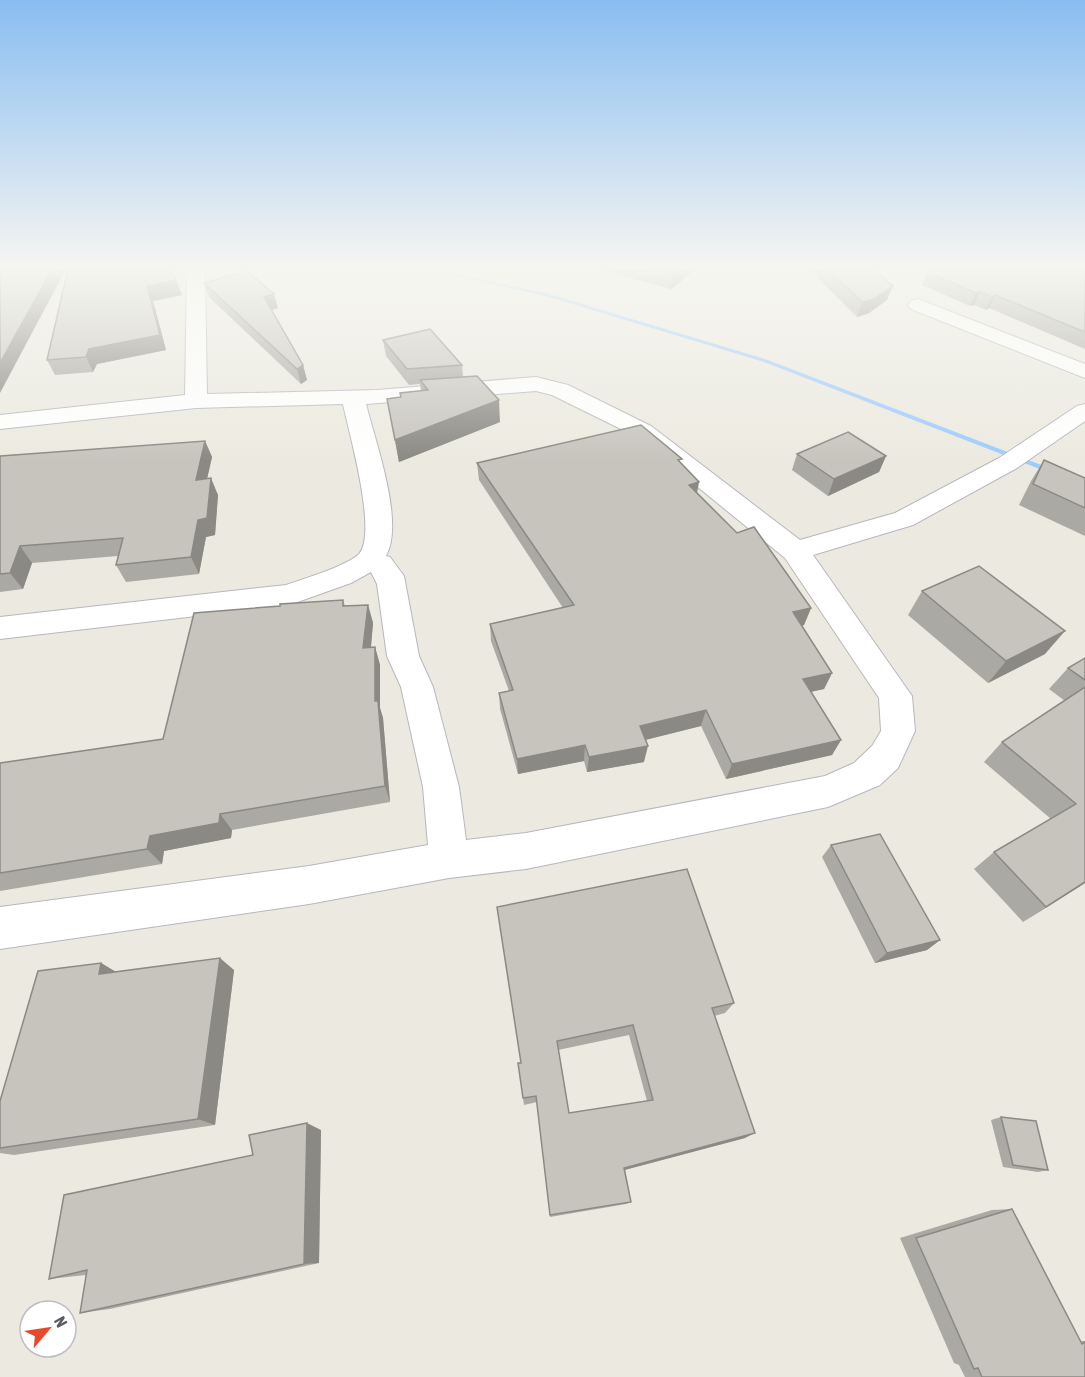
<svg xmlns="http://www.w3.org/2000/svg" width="1085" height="1377" viewBox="0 0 1085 1377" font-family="'Asap Condensed',sans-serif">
	<rect width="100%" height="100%" fill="#eceae0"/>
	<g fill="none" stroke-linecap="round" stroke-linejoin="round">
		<!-- stream -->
		<path fill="#9dcbfe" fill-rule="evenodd" d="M 424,269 L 433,269 L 549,294 L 768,360 L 1057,471 L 1056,473 L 1050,473 L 764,362 L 546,296 Z"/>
		<!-- minor casing -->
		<g stroke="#b6b7bd" stroke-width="2">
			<g id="minor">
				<path d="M 190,269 L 200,269 L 205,273 L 207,394 L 377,390 L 536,377 L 568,385 L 651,426 L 800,540 L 895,513 L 999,458 L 1077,406 L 1085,404 L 1085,421 L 1017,468 L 913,525 L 813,555 L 912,696 L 915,731 L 898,768 L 880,785 L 828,807 L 526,869 L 449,878 L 309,904 L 0,949 L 0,907 L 309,866 L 428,845 L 423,787 L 401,687 L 387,656 L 377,584 L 371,572 L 351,583 L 289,605 L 0,639 L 0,617 L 286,585 C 303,579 347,566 359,554 C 378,533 349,433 343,404 L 196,408 L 0,429 L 0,415 L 185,395 L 187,273 ZM 536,391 L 552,395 L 635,436 L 785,558 L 879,698 L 881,731 L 872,746 L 854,763 L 825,776 L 526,833 L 466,840 L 459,787 L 433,687 L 419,656 L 404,576 L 390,557 L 386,556 C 405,522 375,441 366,404 Z"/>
				<path d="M 918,299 L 1085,364 L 1085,378 L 911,309 L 908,305 L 911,301 Z"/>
			</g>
		</g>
		<!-- minor -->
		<use href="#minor" fill="#fff" fill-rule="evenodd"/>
	</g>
	<!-- wall -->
	<g fill="#aaa9a3" fill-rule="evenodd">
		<path d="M 598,269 L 696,269 L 671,289 Z"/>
		<path d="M 809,269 L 873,269 L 887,300 L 869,313 L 857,317 Z"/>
		<path d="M 1085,269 L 1085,349 L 989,308 L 986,310 L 974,305 L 970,306 L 922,285 L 927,272 Z"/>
		<path d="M 176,280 L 182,295 L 153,301 L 166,350 L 97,364 L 93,372 L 55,375 L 47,360 Z"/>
		<path d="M 204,283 L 278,308 L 272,310 L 303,365 L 307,380 L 301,384 L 209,297 Z"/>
		<path d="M 383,340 L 462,365 L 463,377 L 500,422 L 399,462 L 387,399 L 401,397 L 421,391 L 420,384 L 409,385 L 386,356 Z"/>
		<path d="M 205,441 L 212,457 L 207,478 L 218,495 L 215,535 L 206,537 L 199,574 L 126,582 L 116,565 L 118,556 L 32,563 L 23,589 L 0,592 L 0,456 Z"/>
		<path d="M 797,454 L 886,456 L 879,472 L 828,496 L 792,470 Z"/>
		<path d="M 1044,460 L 1085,478 L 1085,536 L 1019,505 L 1031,481 Z"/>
		<path d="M 477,463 L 681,464 L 697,493 L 811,608 L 804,625 L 802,626 L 832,673 L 824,689 L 811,692 L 841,740 L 832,755 L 726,779 L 701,726 L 645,740 L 644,762 L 587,772 L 584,761 L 518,774 L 500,709 L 499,693 L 509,691 L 491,641 L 490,624 L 563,608 L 479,480 Z"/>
		<path d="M 922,591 L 1045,654 L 988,683 L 908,615 Z"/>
		<path d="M 343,600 L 345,606 L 368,605 L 373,623 L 371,648 L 375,647 L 380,665 L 380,708 L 383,718 L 390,802 L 232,830 L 231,838 L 164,851 L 162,864 L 0,891 L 0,763 L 163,739 Z"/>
		<path d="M 1085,658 L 1085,883 L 1023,922 L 974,869 L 994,852 L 1051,819 L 984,762 L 1002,742 L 1065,701 L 1049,689 L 1068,668 Z"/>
		<path d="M 831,845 L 940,940 L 927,950 L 875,963 L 822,857 Z"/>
		<path d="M 497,907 L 734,1003 L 725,1013 L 714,1016 L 745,1138 L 625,1170 L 631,1202 L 626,1204 L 550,1217 L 537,1102 L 524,1105 L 518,1063 L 521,1063 ZM 629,1035 L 647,1101 L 569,1113 L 558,1050 Z"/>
		<path d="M 101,963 L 116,972 L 234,970 L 215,1125 L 14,1155 L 0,1153 L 0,1101 Z"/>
		<path d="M 1001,1117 L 1048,1170 L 1038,1172 L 1003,1167 L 991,1120 Z"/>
		<path d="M 321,1130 L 319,1263 L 110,1309 L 80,1313 L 86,1275 L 49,1279 L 253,1155 Z"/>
		<path d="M 1012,1209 L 1080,1341 L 1085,1341 L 1085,1377 L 965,1377 L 959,1365 L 954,1363 L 900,1238 L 992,1210 Z"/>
	</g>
	<!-- shaded-wall -->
	<g fill="#8b8984">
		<path d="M 52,269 L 66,269 L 0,393 L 0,363 Z"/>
		<path d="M 681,269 L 696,269 L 671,289 L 673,274 Z"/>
		<path d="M 176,280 L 182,295 L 153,301 L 166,350 L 97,364 L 93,372 L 86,357 L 89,349 L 147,286 Z"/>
		<path d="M 893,286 L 887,300 L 869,313 L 857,317 L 862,302 Z"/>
		<path d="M 980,292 L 974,305 L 970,306 L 976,293 Z"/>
		<path d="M 274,294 L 278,308 L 268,311 L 264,297 Z"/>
		<path d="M 995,295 L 989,308 L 986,310 L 992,297 Z"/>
		<path d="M 303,365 L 307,380 L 301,384 L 297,369 Z"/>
		<path d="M 499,400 L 500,422 L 399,462 L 395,440 Z"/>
		<path d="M 205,441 L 212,457 L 203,497 L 196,480 Z"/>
		<path d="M 886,456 L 879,472 L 828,496 L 834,479 Z"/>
		<path d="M 211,478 L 218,495 L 215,535 L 206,537 L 199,574 L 191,557 L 198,520 Z"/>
		<path d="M 699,482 L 696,499 L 689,485 Z"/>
		<path d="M 20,546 L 32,563 L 23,589 L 10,573 Z"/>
		<path d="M 368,605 L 373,623 L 369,667 L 363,648 Z"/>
		<path d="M 811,608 L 804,625 L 786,629 L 793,612 Z"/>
		<path d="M 1065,631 L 1045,654 L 988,683 L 1006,661 Z"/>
		<path d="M 375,647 L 380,665 L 380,708 L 383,718 L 390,802 L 385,786 L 375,701 Z"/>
		<path d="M 832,673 L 824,689 L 795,695 L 803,679 Z"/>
		<path d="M 706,710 L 701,726 L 637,742 L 640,726 Z"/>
		<path d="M 841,740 L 832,755 L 726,779 L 732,764 Z"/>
		<path d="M 585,745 L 584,761 L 518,774 L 517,759 Z"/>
		<path d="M 648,746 L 644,762 L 587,772 L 589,757 Z"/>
		<path d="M 220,814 L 232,830 L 231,838 L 164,851 L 162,864 L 147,849 L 150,836 Z"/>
		<path d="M 1085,882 L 1085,883 L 1023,922 L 1046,907 Z"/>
		<path d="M 940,940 L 927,950 L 875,963 L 887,953 Z"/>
		<path d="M 220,958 L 234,970 L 215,1125 L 198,1119 Z"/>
		<path d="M 101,963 L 121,975 L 99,974 Z"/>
		<path d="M 307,1123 L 321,1130 L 319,1263 L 304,1264 Z"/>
		<path d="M 755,1133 L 745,1138 L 620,1171 L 624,1168 Z"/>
	</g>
	<!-- building -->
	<g fill="#c6c4bd" stroke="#8b8984" stroke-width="1.5" fill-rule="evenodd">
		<path d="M 0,269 L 52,269 L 0,363 Z"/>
		<path d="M 68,269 L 171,269 L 176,280 L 147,286 L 160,335 L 89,349 L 86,357 L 47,360 Z"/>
		<path d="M 651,269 L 681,269 L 673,274 Z"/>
		<path d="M 827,269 L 873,269 L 893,286 L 874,299 L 862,302 Z"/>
		<path d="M 936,269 L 1085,269 L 1085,332 L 995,295 L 992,297 L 980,292 L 976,293 L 927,272 Z"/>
		<path d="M 247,271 L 274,294 L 264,297 L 303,365 L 297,369 L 204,283 Z"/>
		<path d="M 430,329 L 462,365 L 407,369 L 383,340 Z"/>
		<path d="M 477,376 L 499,400 L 395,440 L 387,399 L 401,397 L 400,393 L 428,390 L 420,380 Z"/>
		<path d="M 641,425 L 682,459 L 678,460 L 699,482 L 689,485 L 737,533 L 754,527 L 811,608 L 793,612 L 832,673 L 803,679 L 841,740 L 732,764 L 706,710 L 640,726 L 648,746 L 589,757 L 585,745 L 517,759 L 499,693 L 513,690 L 490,624 L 574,605 L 477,463 Z"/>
		<path d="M 848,432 L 886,456 L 834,479 L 797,454 Z"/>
		<path d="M 205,441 L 196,480 L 211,478 L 207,518 L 198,520 L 191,557 L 116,565 L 123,538 L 20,546 L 10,573 L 0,574 L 0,456 Z"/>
		<path d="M 1044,460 L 1085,478 L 1085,508 L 1033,484 Z"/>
		<path d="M 979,566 L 1065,631 L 1006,661 L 922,591 Z"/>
		<path d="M 343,600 L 343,606 L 368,605 L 363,648 L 375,647 L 375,701 L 378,701 L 385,786 L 220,814 L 219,823 L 150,836 L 147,849 L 0,873 L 0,763 L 163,739 L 194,613 L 280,606 L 280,604 Z"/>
		<path d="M 1085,658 L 1085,680 L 1068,668 Z"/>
		<path d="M 1085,687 L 1085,882 L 1046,907 L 994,852 L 1076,804 L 1002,742 Z"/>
		<path d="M 880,834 L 940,940 L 887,953 L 831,845 Z"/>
		<path d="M 687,869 L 734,1003 L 712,1008 L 755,1133 L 624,1168 L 631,1202 L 550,1215 L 536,1096 L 523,1098 L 518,1063 L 521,1063 L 497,907 ZM 633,1025 L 653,1100 L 569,1113 L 557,1041 Z"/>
		<path d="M 220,958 L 198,1119 L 0,1148 L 0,1101 L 38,971 L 101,963 L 99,974 Z"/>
		<path d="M 1001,1117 L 1036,1121 L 1048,1170 L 1013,1165 Z"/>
		<path d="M 307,1123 L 304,1264 L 80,1313 L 87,1270 L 49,1279 L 64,1195 L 253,1155 L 249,1135 Z"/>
		<path d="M 1012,1209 L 1082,1344 L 1085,1342 L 1085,1377 L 982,1377 L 978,1368 L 974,1369 L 916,1238 Z"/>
	</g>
	<!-- sky -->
	<linearGradient id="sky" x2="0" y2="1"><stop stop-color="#8abdf1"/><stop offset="0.58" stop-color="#f6f6f1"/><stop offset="1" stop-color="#f6f6f1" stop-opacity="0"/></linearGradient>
	<rect width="1085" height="461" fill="url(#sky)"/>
	<!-- north arrow -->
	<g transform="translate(48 1329) rotate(61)"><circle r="28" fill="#ffffff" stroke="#bdbec0" stroke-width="1.5"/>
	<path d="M0-4.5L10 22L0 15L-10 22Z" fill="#e74a2b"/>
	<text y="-9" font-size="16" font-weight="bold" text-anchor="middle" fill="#595c61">N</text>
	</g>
</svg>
